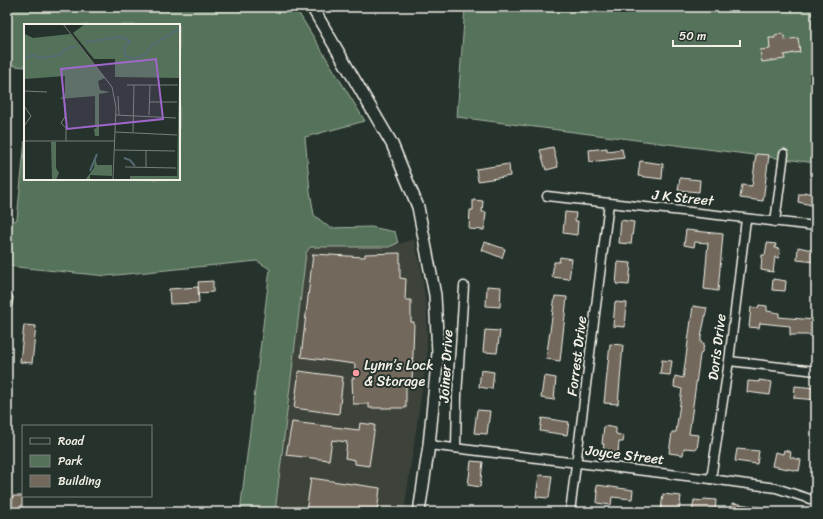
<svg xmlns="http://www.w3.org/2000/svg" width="823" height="519" viewBox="0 0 823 519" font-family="Sriracha,sans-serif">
	<rect width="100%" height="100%" fill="#26332d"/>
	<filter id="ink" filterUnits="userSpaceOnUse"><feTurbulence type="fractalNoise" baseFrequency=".025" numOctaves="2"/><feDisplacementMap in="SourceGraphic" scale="8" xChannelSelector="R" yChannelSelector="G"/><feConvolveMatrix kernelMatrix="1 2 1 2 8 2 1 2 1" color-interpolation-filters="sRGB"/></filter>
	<g filter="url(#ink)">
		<!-- built -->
		<path fill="#3d433b" d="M 414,239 L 421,268 L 427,311 L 427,356 L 404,512 L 275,512 L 306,253 L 310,247 L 323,246 L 389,247 Z"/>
		<!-- green -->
		<g fill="#54725a" stroke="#a4b2a1">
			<path d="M 7,7 L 295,7 L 365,121 L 305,137 L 310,191 L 314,215 L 330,228 L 371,227 L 395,232 L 398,243 L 389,247 L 310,247 L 306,253 L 275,512 L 240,512 L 270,269 L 257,261 L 106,276 L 7,266 L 7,227 L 17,219 L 25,141 L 25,179 L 179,179 L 179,25 L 25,25 L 25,67 L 7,65 Z"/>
			<path d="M 465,7 L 816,7 L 816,163 L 457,117 Z"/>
		</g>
		<!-- building -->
		<g fill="#72685b" stroke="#f4f1e8">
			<path d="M 784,33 L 785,40 L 798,38 L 800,52 L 784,55 L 785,59 L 762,62 L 760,50 L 770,49 L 769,38 L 775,38 L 775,35 Z"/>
			<path d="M 553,147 L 558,167 L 546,170 L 540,150 Z"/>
			<path d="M 607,148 L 607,151 L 622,149 L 624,158 L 590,162 L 589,150 Z"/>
			<path d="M 756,154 L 769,155 L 763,201 L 740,198 L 742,185 L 752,186 Z"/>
			<path d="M 640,161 L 663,164 L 662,179 L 638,176 Z"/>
			<path d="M 509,164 L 510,176 L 478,181 L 476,169 Z"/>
			<path d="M 680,178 L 700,180 L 699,192 L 678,190 Z"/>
			<path d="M 804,192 L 816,195 L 816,206 L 798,202 L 799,194 L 804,194 Z"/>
			<path d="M 473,200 L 483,201 L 482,212 L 486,212 L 484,230 L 469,229 L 470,210 L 473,210 Z"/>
			<path d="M 565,212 L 576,213 L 575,221 L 578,221 L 577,235 L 563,233 Z"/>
			<path d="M 621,220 L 634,222 L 631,244 L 619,243 Z"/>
			<path d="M 686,230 L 723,234 L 718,291 L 704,289 L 708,243 L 695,242 L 694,247 L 684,245 Z"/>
			<path d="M 485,242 L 505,249 L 502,258 L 482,250 Z"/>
			<path d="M 767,243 L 776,244 L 775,248 L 780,249 L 779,258 L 775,257 L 773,272 L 761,270 L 762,255 L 765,255 Z"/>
			<path d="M 798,247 L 816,251 L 816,262 L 797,260 Z"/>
			<path d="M 400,253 L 400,278 L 406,279 L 405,300 L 411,300 L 411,322 L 414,322 L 412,383 L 406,383 L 406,408 L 369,408 L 369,404 L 353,404 L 352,378 L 354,378 L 355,364 L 301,357 L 313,254 L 365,257 L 365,254 Z"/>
			<path d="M 560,257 L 572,259 L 569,279 L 552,277 L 554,262 L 559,262 Z"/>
			<path d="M 618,262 L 631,263 L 629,285 L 616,284 Z"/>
			<path d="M 773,279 L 786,281 L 785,291 L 772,290 Z"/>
			<path d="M 213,281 L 213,292 L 199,293 L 198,282 Z"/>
			<path d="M 487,286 L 501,287 L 500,307 L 486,306 Z"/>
			<path d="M 198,287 L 199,303 L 170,304 L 169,289 Z"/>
			<path d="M 555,296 L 567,297 L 560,361 L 546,359 Z"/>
			<path d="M 615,302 L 627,303 L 625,327 L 613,326 Z"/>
			<path d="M 759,305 L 767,306 L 767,311 L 779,313 L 779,317 L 814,320 L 813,335 L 790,335 L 790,326 L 760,323 L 759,328 L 749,327 L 751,307 L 758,308 Z"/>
			<path d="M 693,306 L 707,308 L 701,337 L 701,343 L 704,343 L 703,350 L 700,355 L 689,434 L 699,435 L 697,449 L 684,448 L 683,455 L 669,453 L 672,432 L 676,432 L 682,389 L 674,387 L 675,376 L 683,378 Z"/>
			<path d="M 24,325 L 36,326 L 32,363 L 20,362 Z"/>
			<path d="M 485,330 L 500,331 L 497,353 L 483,352 Z"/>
			<path d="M 610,344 L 623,345 L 618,404 L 604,403 Z"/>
			<path d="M 662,360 L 672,361 L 670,375 L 660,374 Z"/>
			<path d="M 481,370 L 494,372 L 492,389 L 479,387 Z"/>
			<path d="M 299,371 L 343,377 L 339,414 L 294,408 Z"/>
			<path d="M 544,376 L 556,378 L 554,400 L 541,398 Z"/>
			<path d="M 759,380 L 772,382 L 770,395 L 747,392 L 748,381 L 759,382 Z"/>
			<path d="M 795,386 L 816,388 L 816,400 L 794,398 Z"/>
			<path d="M 477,410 L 490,411 L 487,434 L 474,433 Z"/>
			<path d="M 542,418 L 569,422 L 567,435 L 540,431 Z"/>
			<path d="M 292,422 L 359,430 L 360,423 L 375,425 L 369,466 L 355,464 L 355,460 L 345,458 L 347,442 L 332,440 L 329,460 L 286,455 Z"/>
			<path d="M 604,426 L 616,428 L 616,434 L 624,436 L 623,442 L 619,442 L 618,453 L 603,451 L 604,444 L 602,444 Z"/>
			<path d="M 737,449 L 759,451 L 757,464 L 735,461 Z"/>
			<path d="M 784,450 L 791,452 L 790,457 L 801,460 L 799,471 L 772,466 L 775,452 L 783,454 Z"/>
			<path d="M 471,461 L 483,462 L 480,487 L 468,485 Z"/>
			<path d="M 539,475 L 552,476 L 549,498 L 536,497 Z"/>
			<path d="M 311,478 L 380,488 L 377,512 L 306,512 Z"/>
			<path d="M 597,485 L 633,490 L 632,499 L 612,497 L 611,505 L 597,503 L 598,492 L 596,492 Z"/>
			<path d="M 663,494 L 681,496 L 679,512 L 661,510 Z"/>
			<path d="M 13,496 L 22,496 L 22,512 L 11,512 Z"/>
			<path d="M 704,499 L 716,500 L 715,512 L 692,512 L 694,500 L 703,501 Z"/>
			<path d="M 732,503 L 766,508 L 766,512 L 731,512 Z"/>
		</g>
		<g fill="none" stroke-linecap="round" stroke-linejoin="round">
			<!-- minor casing -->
			<g stroke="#f4f1e8" stroke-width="11">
				<g id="minor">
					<path d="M 547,196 L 816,226"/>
					<path d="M 775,222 L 784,154"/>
					<path d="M 7,304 L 8,298"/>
					<path d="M 729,361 L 816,371"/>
					<path d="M 429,445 L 711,479 L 776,488 L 816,501"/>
					<path d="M 456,448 L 457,396 L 464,286"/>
					<path d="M 711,479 L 729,361 L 746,219"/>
					<path d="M 570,512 L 609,203"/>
				</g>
			</g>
			<!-- secondary casing -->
			<g stroke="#f4f1e8" stroke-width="14">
				<path id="secondary" d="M 312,7 L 392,144 L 418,207 L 435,295 L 438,353 L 429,445 L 419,512"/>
			</g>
			<!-- minor -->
			<use href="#minor" stroke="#26332d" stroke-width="8"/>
			<!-- secondary -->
			<use href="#secondary" stroke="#26332d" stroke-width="11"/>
		</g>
	</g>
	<!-- markers -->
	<circle fill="#ff9aa2" stroke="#26332d" stroke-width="1.5" cx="356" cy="373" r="4"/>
	<g text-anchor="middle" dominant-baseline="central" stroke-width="4" stroke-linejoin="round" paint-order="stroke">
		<!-- street labels -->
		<g font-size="14" fill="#f4f1e8" stroke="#26332d">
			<text transform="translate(683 198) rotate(6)">J K Street</text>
			<text transform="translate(717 347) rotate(-83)">Doris Drive</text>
			<text transform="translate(577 356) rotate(-83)">Forrest Drive</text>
			<text transform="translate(446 366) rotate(-87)">Joiner Drive</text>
			<text transform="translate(625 455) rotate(7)">Joyce Street</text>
		</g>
		<!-- poi labels -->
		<g font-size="14" fill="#f4f1e8" stroke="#26332d" text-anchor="start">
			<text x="364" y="365">Lynn’s Lock<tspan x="364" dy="16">&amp; Storage</tspan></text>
		</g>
	</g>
	<!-- overview -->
	<g transform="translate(24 24)">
		<rect width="156" height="156" fill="#26332d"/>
		<path d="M 0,0 L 1,10 L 9,14 L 46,10 L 81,54 L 74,57 L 76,66 L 86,68 L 75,70 L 75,112 L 71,112 L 70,105 L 73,104 L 71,102 L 71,72 L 36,75 L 41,70 L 41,52 L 0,55 ZM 61,0 L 156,0 L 156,156 L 106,156 L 106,152 L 153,152 L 155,54 L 91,53 L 91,35 L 70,35 L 49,9 ZM 27,118 L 32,118 L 32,144 L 35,149 L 32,156 L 28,156 ZM 71,133 L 73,141 L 88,141 L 88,152 L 66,151 L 66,156 L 61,156 L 70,144 Z" fill="#54725a"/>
		<path fill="none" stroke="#556b73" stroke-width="2" d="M 61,18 L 97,13 L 106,17 L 100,24 L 101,32 L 109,35 L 123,30 L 127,22 L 156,4M 0,35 L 9,31 L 17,34 L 37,31 L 41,25 L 52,22M 100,134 L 106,136 L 111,142M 66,147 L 73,130"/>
		<path fill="none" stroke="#787f78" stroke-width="1" d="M 39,0 L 88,63 L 92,83 L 89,156M 103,61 L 154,61M 0,67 L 23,68M 94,72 L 95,91M 126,78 L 153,78M 41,79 L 41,93 L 37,99 L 42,104 L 42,117M 0,82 L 7,92 L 0,102M 92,91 L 152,94M 125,91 L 126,61M 91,108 L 153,111M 109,108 L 110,61M 0,117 L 91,117M 91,126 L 151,127M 101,143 L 152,144M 122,143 L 122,127"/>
		<path fill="#9f67cb" fill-opacity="0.15" stroke="#9f67cb" stroke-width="2" d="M 132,35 L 139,95 L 43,105 L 37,45 Z"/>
		<rect width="156" height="156" fill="none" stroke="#f4f1e8" stroke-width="2"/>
	</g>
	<!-- margin -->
	<rect width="823" height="519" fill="none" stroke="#26332d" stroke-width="24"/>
	<rect x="12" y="12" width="799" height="495" fill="none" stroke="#f4f1e8" stroke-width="1.5" filter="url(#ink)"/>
	<!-- legend -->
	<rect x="22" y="425" width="130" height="72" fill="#26332d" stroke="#787f78"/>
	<rect x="30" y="438" width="20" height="6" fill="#26332d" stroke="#787f78"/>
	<text x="58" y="445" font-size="12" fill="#f4f1e8">Road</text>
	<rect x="30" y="455" width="20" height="12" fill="#54725a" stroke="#787f78"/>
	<text x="58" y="465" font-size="12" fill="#f4f1e8">Park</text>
	<rect x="30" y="475" width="20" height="12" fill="#72685b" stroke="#787f78"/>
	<text x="58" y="485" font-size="12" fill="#f4f1e8">Building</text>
	<!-- scale -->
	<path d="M673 40v6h67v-6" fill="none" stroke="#f4f1e8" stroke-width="2"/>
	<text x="679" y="40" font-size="12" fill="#f4f1e8" stroke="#26332d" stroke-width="3" paint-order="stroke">50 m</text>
</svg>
